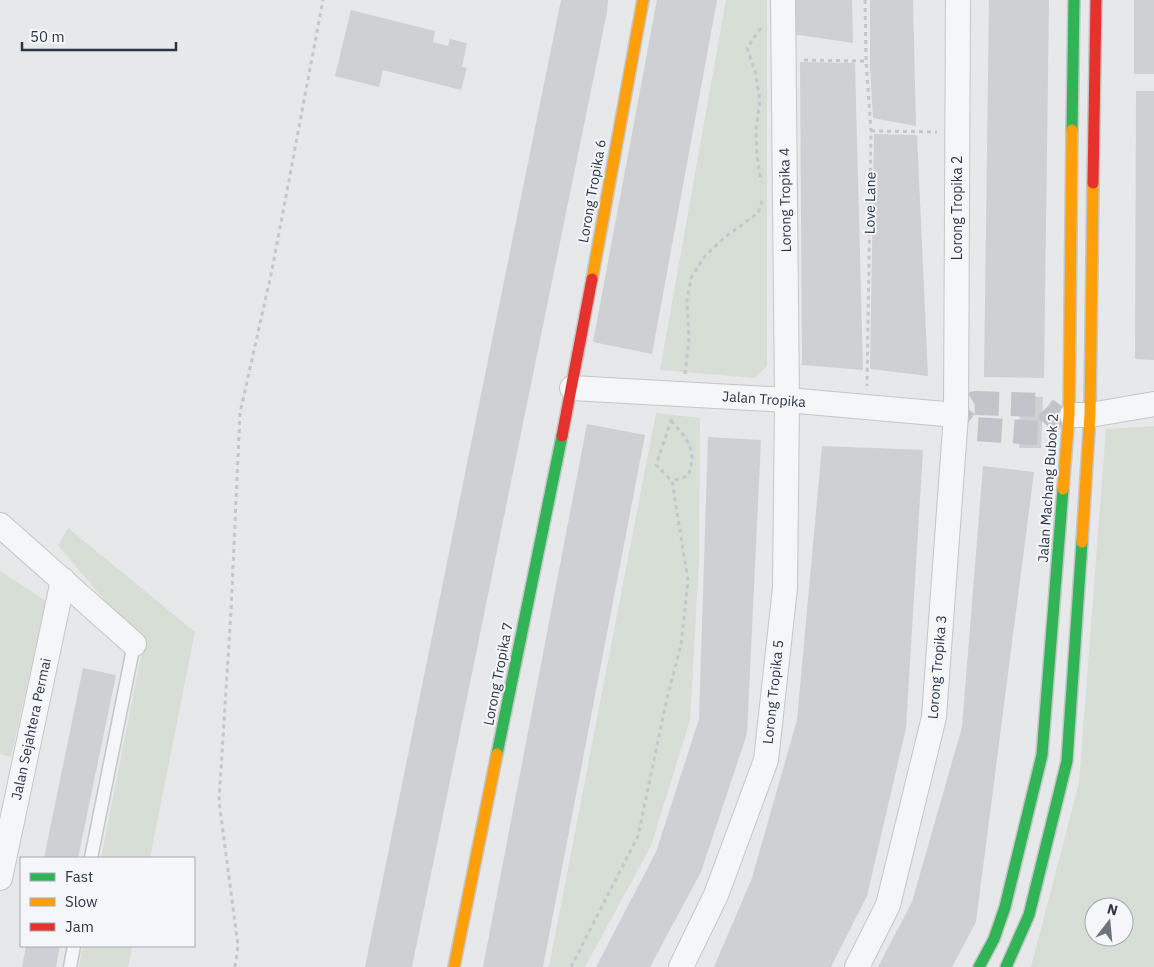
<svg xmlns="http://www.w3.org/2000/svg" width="1154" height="967" viewBox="0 0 1154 967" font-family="'IBM Plex Sans',sans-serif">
	<rect width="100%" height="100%" fill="#e6e8ea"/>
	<!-- green -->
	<g fill="#d6ded6" fill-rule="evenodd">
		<path d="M 726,0 L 767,0 L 767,366 L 755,378 L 660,370 Z"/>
		<path d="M 656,413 L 700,418 L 699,561 L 690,720 L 651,846 L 585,967 L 549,967 Z"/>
		<path d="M 1154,426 L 1154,967 L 1031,967 L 1079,783 L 1106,429 ZM 1094,907 L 1124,907 L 1124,937 L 1094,937 Z"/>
		<path d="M 68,528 L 195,632 L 150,858 L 101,858 L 143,646 L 58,545 Z"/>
		<path d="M 0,571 L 46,601 L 11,757 L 0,754 Z"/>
		<path d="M 83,946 L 132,946 L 128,967 L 79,967 Z"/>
	</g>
	<!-- building -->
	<g fill="#ced0d3">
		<path d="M 561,0 L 608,0 L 607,12 L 412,967 L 365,967 Z"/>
		<path d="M 657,0 L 717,0 L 652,354 L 593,342 Z"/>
		<path d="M 786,0 L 852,0 L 853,43 L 785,33 Z"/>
		<path d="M 870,0 L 913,0 L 916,126 L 873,118 L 870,67 Z"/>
		<path d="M 989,0 L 1049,0 L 1044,378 L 984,377 Z"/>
		<rect x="1134" y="0" width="20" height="74"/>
		<path d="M 351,10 L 435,31 L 433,42 L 448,46 L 450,39 L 467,43 L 462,67 L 467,68 L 461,90 L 383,70 L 379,87 L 335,76 Z"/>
		<path d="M 800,62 L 855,63 L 863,370 L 802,365 Z"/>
		<path d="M 1136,91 L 1154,91 L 1154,360 L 1135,359 Z"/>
		<path d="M 874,134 L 917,135 L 928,376 L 870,369 Z"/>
		<path d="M 1020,396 L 1043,397 L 1041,448 L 1019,448 Z"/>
		<path d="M 587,424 L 645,435 L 543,967 L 483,967 Z"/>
		<path d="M 708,437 L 761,440 L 747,734 L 701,872 L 650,967 L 596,967 L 656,852 L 699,719 Z"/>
		<path d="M 822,446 L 923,450 L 906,728 L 867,896 L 831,967 L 714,967 L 752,878 L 797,720 Z"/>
		<path d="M 983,466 L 1034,472 L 976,922 L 952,967 L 878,967 L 912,902 L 962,727 Z"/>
		<path d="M 83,668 L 116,675 L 78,858 L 44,858 Z"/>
		<path d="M 26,946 L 60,946 L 56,967 L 22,967 Z"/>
	</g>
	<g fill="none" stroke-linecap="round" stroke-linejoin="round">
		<!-- street-tunnel -->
		<path stroke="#c1c4c9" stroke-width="24" stroke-dasharray="24 12" stroke-linecap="butt" d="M 975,403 L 1040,405 L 1055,416 L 1038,433 L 975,429 L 956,415 Z"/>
		<!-- lane casing -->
		<g stroke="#c4c6c8" stroke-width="15">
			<g id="lane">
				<path d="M 91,858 L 134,644"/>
				<path d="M 70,967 L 74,946"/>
			</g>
		</g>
		<!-- street casing -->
		<g stroke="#c4c6c8" stroke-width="26">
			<g id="street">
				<path d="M 572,388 L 787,400 L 956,415"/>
				<path d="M 1072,415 L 1090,415 L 1154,404"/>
				<path d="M 0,525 L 134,644"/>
				<path d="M 0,878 L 63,580"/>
				<path d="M 681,967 L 716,895 L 766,760 L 785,588 L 787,400 L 783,0"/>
				<path d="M 857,967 L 888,905 L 934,717 L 956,415 L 958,0"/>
			</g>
		</g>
		<!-- fast casing -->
		<g stroke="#c4c6c8" stroke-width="14">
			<g id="fast">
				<path d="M 1072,130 L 1074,0"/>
				<path d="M 497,754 L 562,436"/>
				<path d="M 979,967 L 994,939 L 1005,907 L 1042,755 L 1063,489"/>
				<path d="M 1006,967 L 1029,915 L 1067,761 L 1082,542"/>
			</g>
		</g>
		<!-- slow casing -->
		<g stroke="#c4c6c8" stroke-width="14">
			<g id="slow">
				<path d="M 592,279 L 643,0"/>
				<path d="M 1063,489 L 1069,415 L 1072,130"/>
				<path d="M 1082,542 L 1090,415 L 1093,183"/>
				<path d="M 454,967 L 497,754"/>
			</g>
		</g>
		<!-- jam casing -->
		<g stroke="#c4c6c8" stroke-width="14">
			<g id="jam">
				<path d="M 1093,183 L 1096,0"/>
				<path d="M 562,436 L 592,279"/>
			</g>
		</g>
		<!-- path -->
		<g stroke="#c5c6ca" stroke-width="3" stroke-dasharray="4 4" stroke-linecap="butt">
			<path d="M 865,0 L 866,61 L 871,131 L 867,386"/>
			<path d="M 761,28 L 747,48 L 755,71 L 760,100 L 756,129 L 757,157 L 761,182"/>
			<path d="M 804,60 L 866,61"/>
			<path d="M 871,131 L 937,132"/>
			<path d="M 685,374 L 689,339 L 687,300 L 691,278 L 705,256 L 725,237 L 758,213 L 762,201"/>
			<path d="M 671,421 C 688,439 698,451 688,476 L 672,481"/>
			<path d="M 235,967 L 238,946 L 219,801 L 231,611 L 240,413 L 272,270 L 323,0"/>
			<path d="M 571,967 L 638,836 L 667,698 L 681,645 L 688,581 L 672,481 L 656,465 L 673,415"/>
		</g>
		<!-- lane -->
		<use href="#lane" stroke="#f5f6f7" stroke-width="12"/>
		<!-- street -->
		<use href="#street" stroke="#f5f6f7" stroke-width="24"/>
		<!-- fast -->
		<use href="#fast" stroke="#30b455" stroke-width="11"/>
		<!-- slow -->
		<use href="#slow" stroke="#ff9f0a" stroke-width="11"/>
		<!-- jam -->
		<use href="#jam" stroke="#e5322d" stroke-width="11"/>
	</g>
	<g text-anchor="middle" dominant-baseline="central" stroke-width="4" stroke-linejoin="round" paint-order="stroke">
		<!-- street labels -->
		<g font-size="14" fill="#2b3445" stroke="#f4f6f9">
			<text transform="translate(592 191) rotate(-80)">Lorong Tropika 6</text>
			<text transform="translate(785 200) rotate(-91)">Lorong Tropika 4</text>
			<text transform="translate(870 203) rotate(-89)">Love Lane</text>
			<text transform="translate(957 208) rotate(-90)">Lorong Tropika 2</text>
			<text transform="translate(764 399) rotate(4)">Jalan Tropika</text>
			<text transform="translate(1048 488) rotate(-86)">Jalan Machang Bubok 2</text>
			<text transform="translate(937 667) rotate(-85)">Lorong Tropika 3</text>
			<text transform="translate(498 674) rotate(-79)">Lorong Tropika 7</text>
			<text transform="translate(773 692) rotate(-84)">Lorong Tropika 5</text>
			<text transform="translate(31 729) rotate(-78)">Jalan Sejahtera Permai</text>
		</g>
	</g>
	<!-- legend -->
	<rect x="20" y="857" width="175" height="90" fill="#f4f6f9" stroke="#a4a8b1"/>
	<rect x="30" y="873" width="25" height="8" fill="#30b455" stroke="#a4a8b1"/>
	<text x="65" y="882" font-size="15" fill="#2b3445">Fast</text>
	<rect x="30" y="898" width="25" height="8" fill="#ff9f0a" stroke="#a4a8b1"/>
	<text x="65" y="907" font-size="15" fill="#2b3445">Slow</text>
	<rect x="30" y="923" width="25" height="8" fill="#e5322d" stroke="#a4a8b1"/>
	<text x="65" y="932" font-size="15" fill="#2b3445">Jam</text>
	<!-- north arrow -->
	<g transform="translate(1109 922) rotate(16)"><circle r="24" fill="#f4f6f9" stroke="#a4a8b1"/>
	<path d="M0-4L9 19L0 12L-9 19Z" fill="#6c737f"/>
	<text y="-8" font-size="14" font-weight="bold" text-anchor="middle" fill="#2b3445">N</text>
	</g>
	<!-- scale -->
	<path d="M22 42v8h154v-8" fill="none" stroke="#2b3445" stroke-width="2.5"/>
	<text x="30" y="42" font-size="15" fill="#2b3445" stroke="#f4f6f9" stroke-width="4" paint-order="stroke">50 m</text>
</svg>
